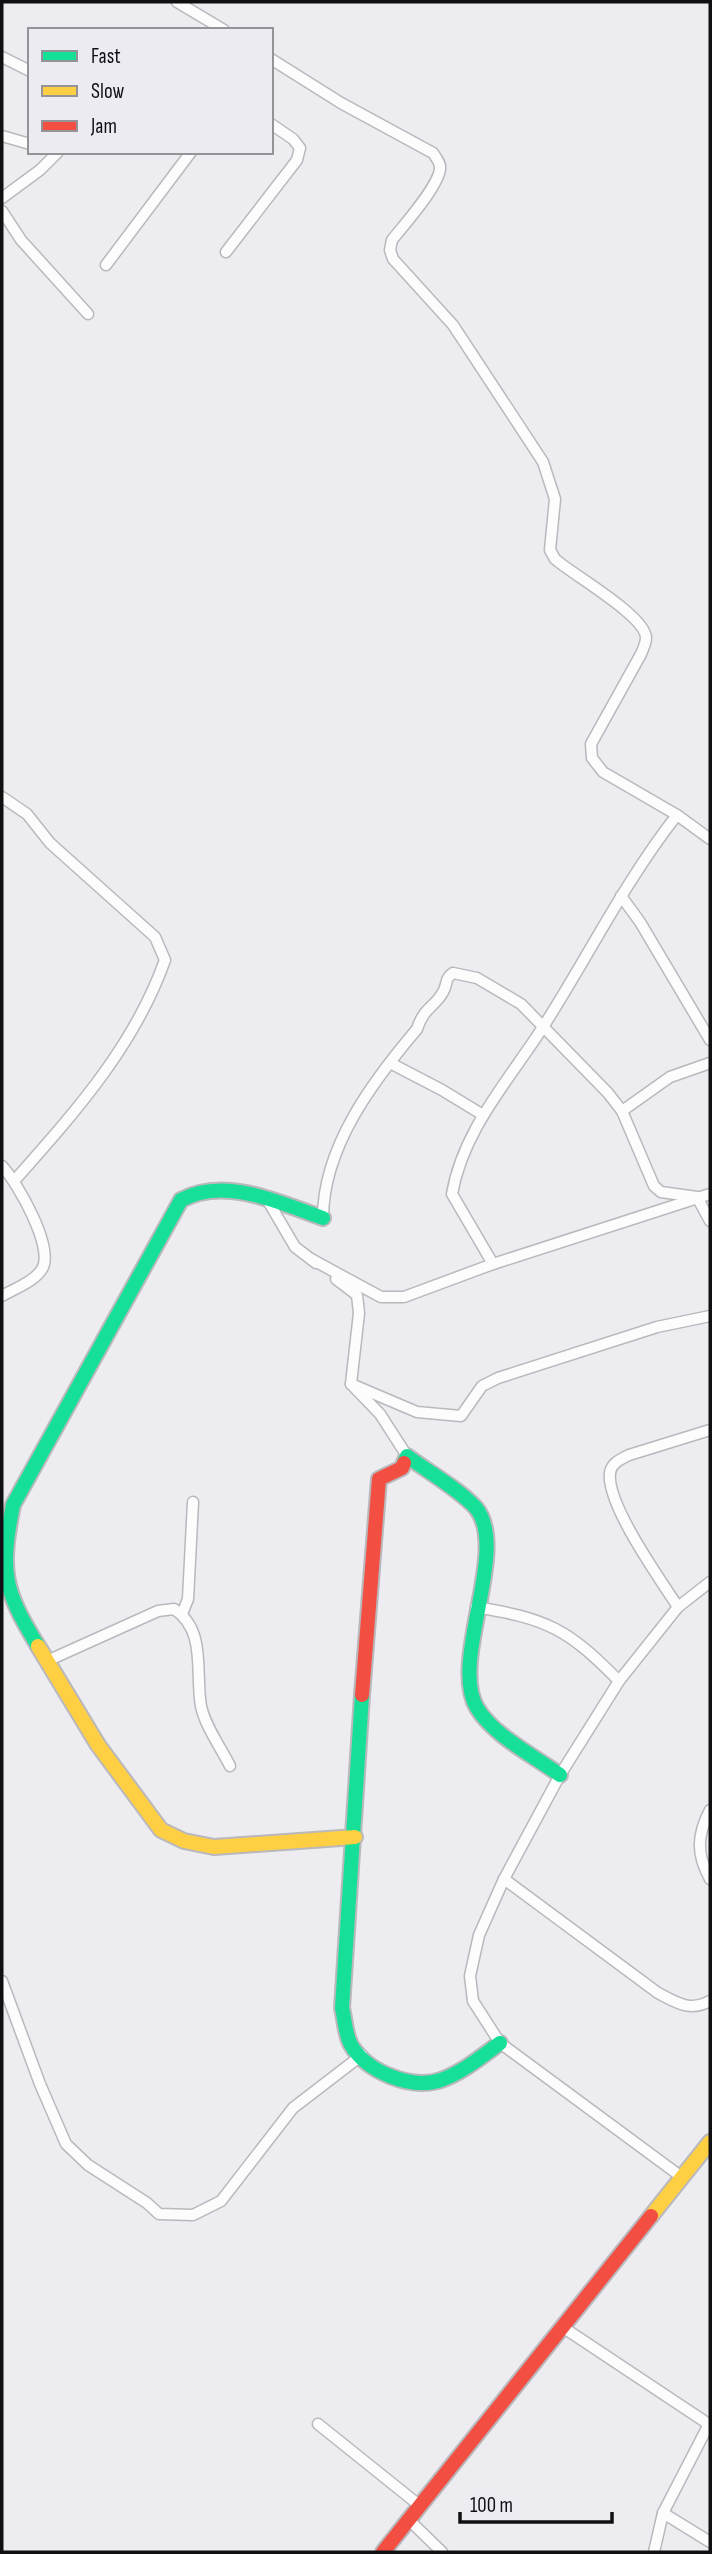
<svg xmlns="http://www.w3.org/2000/svg" width="712" height="2554" viewBox="0 0 712 2554" font-family="'Sofia Sans Condensed',sans-serif">
	<rect width="100%" height="100%" fill="#edecf1"/>
	<g fill="none" stroke-linecap="round" stroke-linejoin="round">
		<!-- street casing -->
		<g stroke="#b9b8bc" stroke-width="13">
			<g id="street">
				<path d="M 177,2 L 224,30"/>
				<path d="M 2,57 L 30,71"/>
				<path d="M 271,59 L 341,103 L 433,153 C 436,158 441,163 440,169 C 438,187 404,225 392,240 L 390,250 L 393,259 L 453,325 L 543,462 L 555,499 L 550,550 L 555,559 C 573,575 646,616 646,638 C 646,643 643,649 641,654 L 591,744 L 592,758 L 603,772 L 677,815"/>
				<path d="M 2,136 L 30,144"/>
				<path d="M 2,198 L 40,170 L 58,152"/>
				<path d="M 2,211 L 21,240 L 88,314"/>
				<path d="M 226,252 L 297,160 L 300,148 L 293,139 L 271,124"/>
				<path d="M 106,265 L 191,152"/>
				<path d="M 2,797 L 27,814 L 50,843 L 155,937 L 165,960 C 134,1047 75,1112 15,1180"/>
				<path d="M 621,896 L 640,922 L 710,1040"/>
				<path d="M 392,1064 L 442,1090 L 483,1115"/>
				<path d="M 622,1111 L 670,1077 L 710,1063"/>
				<path d="M 2,1166 C 17,1182 55,1248 42,1269 C 35,1281 14,1289 2,1296"/>
				<path d="M 268,1201 L 295,1247 L 316,1263"/>
				<path d="M 319,1216 L 323,1218 C 323,1147 373,1081 417,1029 C 424,1007 435,1007 443,992 C 448,984 444,979 453,973 L 477,978 L 521,1004 L 608,1093 L 622,1111 L 654,1186 L 661,1192 L 697,1197 L 710,1221"/>
				<path d="M 311,1259 L 381,1297 L 404,1297 L 493,1264 L 710,1194"/>
				<path d="M 493,1264 L 452,1194 C 463,1130 509,1080 543,1027 C 588,957 625,881 677,815 L 710,839"/>
				<path d="M 336,1279 L 357,1295 L 359,1313 L 351,1384 L 380,1414 L 407,1456"/>
				<path d="M 351,1384 L 417,1412 L 461,1416 L 482,1386 L 498,1378 L 657,1327 L 710,1316"/>
				<path d="M 476,1607 C 548,1619 568,1629 619,1681"/>
				<path d="M 678,1607 C 660,1579 606,1504 610,1473 C 611,1463 621,1459 629,1455 L 710,1430"/>
				<path d="M 182,1614 L 188,1599 L 193,1502"/>
				<path d="M 47,1661 L 158,1611 L 174,1609 C 207,1630 195,1674 201,1706 C 205,1726 221,1748 230,1766"/>
				<path d="M 710,1810 C 697,1835 696,1854 710,1879"/>
				<path d="M 504,1879 L 658,1993 C 677,2003 690,2012 710,2001"/>
				<path d="M 2,1981 L 40,2084 L 66,2144 L 88,2165 L 147,2203 L 159,2214 L 193,2215 L 221,2201 L 293,2108 L 362,2055"/>
				<path d="M 683,2178 L 500,2043 L 473,2001 L 470,1976 L 479,1935 L 504,1879 L 560,1775 L 619,1681 L 678,1607 L 710,1582"/>
				<path d="M 561,2326 L 710,2425"/>
				<path d="M 318,2424 L 419,2505"/>
				<path d="M 663,2513 L 710,2542"/>
				<path d="M 408,2519 L 442,2552"/>
				<path d="M 654,2552 L 663,2513 L 709,2424"/>
			</g>
		</g>
		<!-- fast casing -->
		<g stroke="#b9b8bc" stroke-width="18">
			<g id="fast">
				<path d="M 404,1463 L 407,1456 C 427,1471 460,1490 476,1508 C 510,1550 449,1661 477,1708 C 494,1736 534,1756 560,1775"/>
				<path d="M 38,1646 C 3,1589 0,1571 13,1505 L 181,1200 C 225,1176 280,1203 323,1218"/>
				<path d="M 362,1695 L 342,2008 C 345,2020 345,2034 351,2045 C 367,2072 411,2090 441,2080 C 463,2072 481,2057 500,2043"/>
			</g>
		</g>
		<!-- slow casing -->
		<g stroke="#b9b8bc" stroke-width="18">
			<g id="slow">
				<path d="M 38,1646 L 98,1745 L 161,1830 L 184,1841 L 214,1847 L 355,1837"/>
				<path d="M 651,2216 L 710,2142"/>
			</g>
		</g>
		<!-- jam casing -->
		<g stroke="#b9b8bc" stroke-width="18">
			<g id="jam">
				<path d="M 362,1695 L 379,1479 L 402,1468 L 404,1463"/>
				<path d="M 383,2552 L 651,2216"/>
			</g>
		</g>
		<!-- street -->
		<use href="#street" stroke="#fcfcfd" stroke-width="10"/>
		<!-- fast -->
		<use href="#fast" stroke="#16e098" stroke-width="14"/>
		<!-- slow -->
		<use href="#slow" stroke="#ffcf43" stroke-width="14"/>
		<!-- jam -->
		<use href="#jam" stroke="#f24e42" stroke-width="14"/>
	</g>
	<!-- border -->
	<rect width="712" height="2554" fill="none" stroke="#101012" stroke-width="7"/>
	<!-- legend -->
	<rect x="28" y="28" width="245" height="126" fill="#ecebf2" stroke="#949398" stroke-width="2"/>
	<rect x="42" y="51" width="35" height="10" fill="#16e098" stroke="#949398" stroke-width="2"/>
	<text x="91" y="63" font-size="21" fill="#101012">Fast</text>
	<rect x="42" y="86" width="35" height="10" fill="#ffcf43" stroke="#949398" stroke-width="2"/>
	<text x="91" y="98" font-size="21" fill="#101012">Slow</text>
	<rect x="42" y="121" width="35" height="10" fill="#f24e42" stroke="#949398" stroke-width="2"/>
	<text x="91" y="133" font-size="21" fill="#101012">Jam</text>
	<!-- scale -->
	<path d="M460 2512v10h152v-10" fill="none" stroke="#101012" stroke-width="3.5"/>
	<text x="470" y="2512" font-size="21" fill="#101012" stroke="#ecebf2" stroke-width="5" paint-order="stroke">100 m</text>
</svg>
